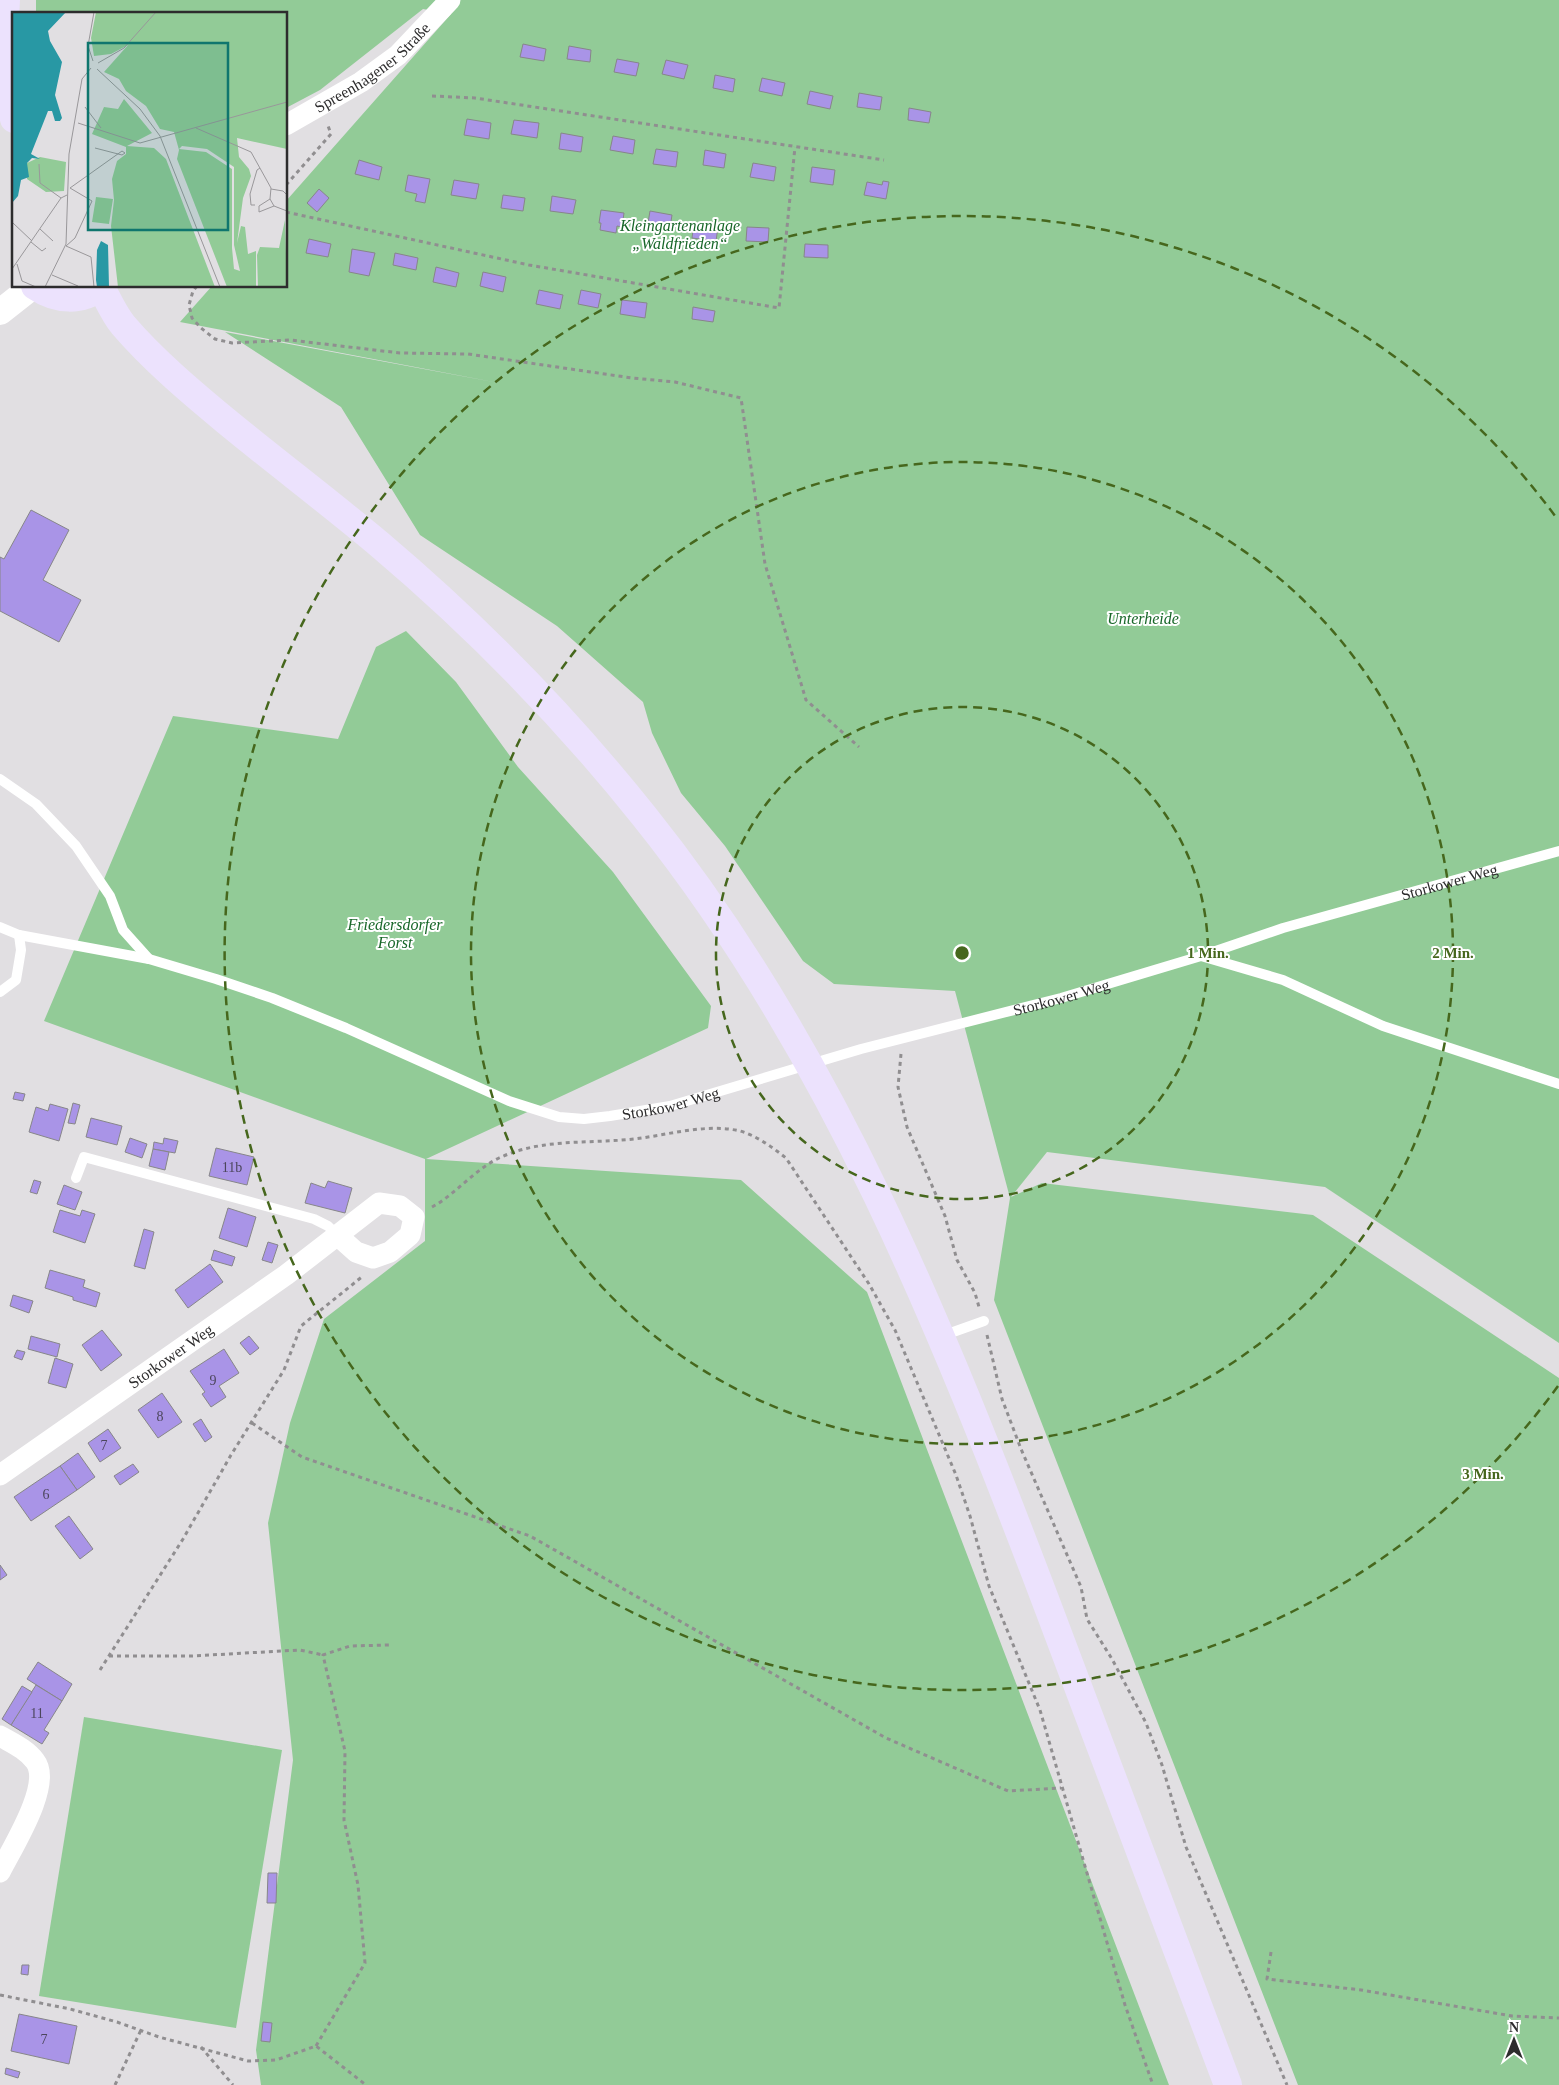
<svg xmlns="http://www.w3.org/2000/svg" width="1559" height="2085" viewBox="0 0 1559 2085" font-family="'Times New Roman',serif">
	<rect width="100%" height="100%" fill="#e1dfe2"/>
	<!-- green -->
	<g fill="#92cb97">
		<path d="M 36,0 L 1559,0 L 1559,1343 L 1325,1187 L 1047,1152 L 1011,1197 L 1042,1183 L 1313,1215 L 1559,1378 L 1559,2085 L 1298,2085 L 994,1300 L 1010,1198 L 955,991 L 834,984 L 803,961 L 725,846 L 681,793 L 652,733 L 643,702 L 557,626 L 420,535 L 341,407 L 225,332 L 499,383 L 180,322 L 212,286 L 286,286 L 286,201 L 451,14 L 423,9 L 320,90 L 286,108 L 286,14 L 36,14 Z"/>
		<path d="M 406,631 L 456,682 L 518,767 L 613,872 L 711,1006 L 708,1028 L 426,1159 L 741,1180 L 867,1292 L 1169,2085 L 261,2085 L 256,2050 L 293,1760 L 268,1523 L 290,1423 L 324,1319 L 425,1241 L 425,1159 L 44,1021 L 173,716 L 338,739 L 376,647 Z"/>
		<path d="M 84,1717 L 282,1750 L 236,2028 L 39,1996 Z"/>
	</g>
	<!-- building -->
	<g fill="#a994e7" stroke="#878689">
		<path d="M 523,44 L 546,49 L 544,61 L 520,57 Z"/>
		<path d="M 569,46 L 591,50 L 590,62 L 567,59 Z"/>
		<path d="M 617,59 L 639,63 L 636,76 L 614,72 Z"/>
		<path d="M 666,60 L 688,65 L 684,79 L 662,74 Z"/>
		<path d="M 715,75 L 735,79 L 733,92 L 713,88 Z"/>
		<path d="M 762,78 L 785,83 L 782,96 L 759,91 Z"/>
		<path d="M 810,91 L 833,96 L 830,109 L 807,104 Z"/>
		<path d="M 859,93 L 882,97 L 880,110 L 857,107 Z"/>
		<path d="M 909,108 L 931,112 L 929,123 L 908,120 Z"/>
		<path d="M 467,119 L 491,123 L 489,139 L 464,135 Z"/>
		<path d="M 514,120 L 539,123 L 537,138 L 511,134 Z"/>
		<path d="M 561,133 L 583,137 L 581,152 L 559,149 Z"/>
		<path d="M 613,136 L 635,140 L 633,154 L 610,150 Z"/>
		<path d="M 656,149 L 678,152 L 676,167 L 653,164 Z"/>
		<path d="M 705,150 L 726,154 L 724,168 L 703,165 Z"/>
		<path d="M 359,160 L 382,167 L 379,180 L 355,174 Z"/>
		<path d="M 753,163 L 776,167 L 774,181 L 750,177 Z"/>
		<path d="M 812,167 L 835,170 L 833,185 L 810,182 Z"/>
		<path d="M 408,175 L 430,179 L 425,203 L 415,201 L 417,194 L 405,191 Z"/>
		<path d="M 454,180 L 479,184 L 476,199 L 451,195 Z"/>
		<path d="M 883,181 L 889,182 L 886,199 L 864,195 L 867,182 L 882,185 Z"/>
		<path d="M 319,189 L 329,198 L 317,212 L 307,203 Z"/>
		<path d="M 503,195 L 525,198 L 523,211 L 501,208 Z"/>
		<path d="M 552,196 L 576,200 L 573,214 L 550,211 Z"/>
		<path d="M 601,210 L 624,213 L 622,227 L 617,226 L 616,233 L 600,230 L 601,223 L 599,223 Z"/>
		<path d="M 650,211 L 672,215 L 670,228 L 648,223 Z"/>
		<path d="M 694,223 L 718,227 L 716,241 L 692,238 Z"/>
		<path d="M 747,227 L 769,228 L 768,242 L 746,241 Z"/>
		<path d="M 309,239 L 331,244 L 328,257 L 306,253 Z"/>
		<path d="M 805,244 L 828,245 L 828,258 L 804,257 Z"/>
		<path d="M 352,249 L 375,253 L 369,276 L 349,272 Z"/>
		<path d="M 395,253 L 418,258 L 416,270 L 393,265 Z"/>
		<path d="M 436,267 L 459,273 L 456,287 L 433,282 Z"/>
		<path d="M 483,272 L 506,277 L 503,292 L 480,286 Z"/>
		<path d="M 539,290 L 563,295 L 560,309 L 536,304 Z"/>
		<path d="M 581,290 L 601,294 L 598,308 L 578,304 Z"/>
		<path d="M 622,300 L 647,303 L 645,318 L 620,314 Z"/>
		<path d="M 693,307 L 715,311 L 713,322 L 692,319 Z"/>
		<path d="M 31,510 L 69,530 L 43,580 L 81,600 L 59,642 L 0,611 L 0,557 L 4,559 Z"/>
		<path d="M 15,1092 L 25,1094 L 23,1101 L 13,1099 Z"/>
		<path d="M 73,1103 L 80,1105 L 75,1124 L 68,1123 Z"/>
		<path d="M 50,1104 L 68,1109 L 59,1141 L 29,1132 L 36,1107 L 48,1111 Z"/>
		<path d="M 91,1118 L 122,1126 L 117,1145 L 86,1137 Z"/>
		<path d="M 130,1138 L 147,1144 L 142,1158 L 125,1152 Z"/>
		<path d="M 164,1138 L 178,1141 L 175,1153 L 153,1149 L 154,1142 L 163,1144 Z"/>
		<path d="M 216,1148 L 254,1157 L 247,1185 L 209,1176 Z"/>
		<path d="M 153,1149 L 169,1152 L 165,1170 L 149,1166 Z"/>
		<path d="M 34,1180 L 41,1182 L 37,1194 L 30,1192 Z"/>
		<path d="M 328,1181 L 352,1188 L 345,1213 L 305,1203 L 311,1183 L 325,1188 Z"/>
		<path d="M 64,1185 L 82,1192 L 75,1210 L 57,1204 Z"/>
		<path d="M 228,1208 L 256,1217 L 247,1247 L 219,1238 Z"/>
		<path d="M 60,1210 L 80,1216 L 82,1210 L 95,1214 L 85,1243 L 53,1232 Z"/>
		<path d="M 144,1229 L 154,1232 L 145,1269 L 134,1266 Z"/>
		<path d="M 268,1242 L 278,1245 L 272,1263 L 262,1260 Z"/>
		<path d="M 214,1250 L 235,1257 L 232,1266 L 211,1260 Z"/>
		<path d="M 210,1264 L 223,1282 L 188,1308 L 175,1290 Z"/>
		<path d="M 50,1270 L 85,1280 L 83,1287 L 100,1293 L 96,1307 L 73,1300 L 73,1297 L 45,1288 Z"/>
		<path d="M 13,1295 L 33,1301 L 29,1313 L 10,1306 Z"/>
		<path d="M 102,1330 L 122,1355 L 101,1371 L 82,1345 Z"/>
		<path d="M 31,1336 L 60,1344 L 57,1357 L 28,1349 Z"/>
		<path d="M 249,1336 L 259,1348 L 250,1355 L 240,1343 Z"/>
		<path d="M 224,1349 L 239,1373 L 219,1386 L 226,1397 L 211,1407 L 202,1394 L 205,1392 L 190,1371 Z"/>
		<path d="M 17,1350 L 25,1352 L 22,1360 L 14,1357 Z"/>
		<path d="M 55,1358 L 73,1364 L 66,1388 L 48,1383 Z"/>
		<path d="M 162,1393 L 182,1422 L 158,1438 L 138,1410 Z"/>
		<path d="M 201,1419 L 212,1437 L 205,1442 L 193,1424 Z"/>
		<path d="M 108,1429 L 121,1448 L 100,1462 L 88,1443 Z"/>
		<path d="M 78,1453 L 95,1477 L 77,1490 L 60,1466 Z"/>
		<path d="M 133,1464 L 139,1472 L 120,1485 L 114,1476 Z"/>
		<path d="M 60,1466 L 77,1490 L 31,1521 L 14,1497 Z"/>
		<path d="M 69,1516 L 93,1549 L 80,1559 L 55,1526 Z"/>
		<path d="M 0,1565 L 7,1575 L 0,1580 Z"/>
		<path d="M 38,1662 L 72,1684 L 62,1701 L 27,1679 Z"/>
		<path d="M 36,1685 L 62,1701 L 44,1730 L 49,1733 L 42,1744 L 11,1725 Z"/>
		<path d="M 22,1686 L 32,1692 L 11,1725 L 2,1719 Z"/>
		<path d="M 268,1873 L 277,1873 L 276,1903 L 267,1903 Z"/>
		<path d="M 22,1965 L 29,1965 L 28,1975 L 21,1974 Z"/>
		<path d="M 19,2014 L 77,2026 L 69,2064 L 11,2051 Z"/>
		<path d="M 263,2022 L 272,2023 L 270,2042 L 261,2041 Z"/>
		<path d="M 6,2068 L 20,2072 L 18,2078 L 5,2074 Z"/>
	</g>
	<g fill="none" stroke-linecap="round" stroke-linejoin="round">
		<!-- path -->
		<g stroke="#908e90" stroke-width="3" stroke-dasharray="4 4" stroke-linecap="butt">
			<path d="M 432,96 L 475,98 L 884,160"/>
			<path d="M 286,185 L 331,134 L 327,123"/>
			<path d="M 286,212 L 529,265 L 779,308 L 795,147"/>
			<path d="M 197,286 L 193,291 L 189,305 L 192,318 L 201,328 L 215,339 L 232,343 L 290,340 L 400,353 L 468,354 L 632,378 L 675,382 L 741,398 L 765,564 L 806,700 L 859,747"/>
			<path d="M 901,1054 L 898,1087 L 907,1127 L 945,1216 L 957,1260 L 975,1293 L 979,1307"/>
			<path d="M 432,1207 C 456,1194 474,1170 499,1158 C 542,1138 588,1144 634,1139 C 669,1135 705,1123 740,1131 C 757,1136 772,1147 786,1158 L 869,1284 L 895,1330 L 956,1475 L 970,1516 L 989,1586 L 1040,1710 L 1125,2005 L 1153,2085"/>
			<path d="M 987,1335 L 1002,1399 L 1021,1449 L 1081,1587 L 1087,1619 L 1112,1659 L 1146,1723 L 1162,1765 L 1186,1847 L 1287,2085"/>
			<path d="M 252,1423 L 302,1457 L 530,1536 L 886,1738 L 1008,1791 L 1061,1788"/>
			<path d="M 109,1656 L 192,1656 L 300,1650 L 323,1655"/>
			<path d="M 100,1670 L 183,1539 L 231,1455 L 284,1370 L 301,1326 L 363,1276"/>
			<path d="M 1271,1952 L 1267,1979 L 1361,1990 L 1512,2016 L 1559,2018"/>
			<path d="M 0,1995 L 70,2009 L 117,2022 L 159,2037 L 248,2061 L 276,2060 L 316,2046 L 366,2085"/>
			<path d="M 316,2046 L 365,1963 L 358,1885 L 344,1820 L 345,1751 L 323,1655 L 350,1646 L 389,1645"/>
			<path d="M 201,2047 L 233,2085"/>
			<path d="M 115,2085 L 141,2030"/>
		</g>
		<!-- service -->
		<g stroke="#fff" stroke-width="10">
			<path d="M 0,779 L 36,804 L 76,846 L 110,896 L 123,930 L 149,959"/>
			<path id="s1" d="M 0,927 L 19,935 L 149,959 L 216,979 L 272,998 L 346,1028 L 509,1101 L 559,1117 L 584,1119 L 610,1116 L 670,1106 L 861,1049 L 1061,998 L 1201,956 L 1283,928 L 1559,851"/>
			<path d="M 1201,956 L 1283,980 L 1383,1026 L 1559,1084"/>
			<path d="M 0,992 L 16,980 L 21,950 L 19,935"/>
			<path d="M 76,1178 L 84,1157 L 314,1219 L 328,1226 L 337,1235"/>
			<path d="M 942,1336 L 984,1321"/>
		</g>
		<!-- minor -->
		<g stroke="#fff" stroke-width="21">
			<path id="s2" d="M 286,125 L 361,82 L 398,55 L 450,0"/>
			<path id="s3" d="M 0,1475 L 286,1275 L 379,1203 L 400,1206 L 414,1217 L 410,1235 L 390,1252 L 373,1258 L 356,1252 L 337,1235"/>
			<path d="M 0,1736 C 12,1743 26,1749 35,1761 C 53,1784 12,1848 0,1872"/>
		</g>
		<!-- tertiary -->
		<path stroke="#fff" stroke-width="26" d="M 0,312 L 33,286"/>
		<!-- secondary -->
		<g stroke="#ece2fd" stroke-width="28">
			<path d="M 6,0 C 3,41 5,79 14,119"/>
			<path d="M 35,286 C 57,301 81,302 102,286"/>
			<path d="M 101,287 C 108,300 114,314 123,325 C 153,360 191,392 226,421 C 277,463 329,502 379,544 C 476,626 565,717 644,816 C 831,1049 943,1330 1048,1607 C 1108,1766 1168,1926 1228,2085"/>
		</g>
	</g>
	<!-- distance rings -->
	<g fill="none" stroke="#46671d" stroke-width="2.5" stroke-dasharray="9 6">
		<circle cx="962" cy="953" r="246"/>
		<circle cx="962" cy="953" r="491"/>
		<path d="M1558 1386A737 737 0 1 1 1558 520"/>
	</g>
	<g text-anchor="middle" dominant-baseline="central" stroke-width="4" stroke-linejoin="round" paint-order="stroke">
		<!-- number labels -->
		<g font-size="14" fill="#4c465c">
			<text x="232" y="1167">11b</text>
			<text x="213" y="1380">9</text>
			<text x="160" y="1416">8</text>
			<text x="104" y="1445">7</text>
			<text x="46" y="1494">6</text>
			<text x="37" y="1713">11</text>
			<text x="44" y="2039">7</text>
		</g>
		<!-- street labels -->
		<g font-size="16" fill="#2d2c2d" stroke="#fff">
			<text stroke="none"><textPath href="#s2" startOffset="104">Spreenhagener Straße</textPath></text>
			<text stroke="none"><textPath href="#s1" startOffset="1516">Storkower Weg</textPath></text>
			<text stroke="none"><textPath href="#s1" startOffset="1111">Storkower Weg</textPath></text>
			<text stroke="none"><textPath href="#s1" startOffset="706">Storkower Weg</textPath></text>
			<text stroke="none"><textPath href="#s3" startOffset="208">Storkower Weg</textPath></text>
		</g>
		<!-- park labels -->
		<g font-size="16" font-style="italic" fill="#186729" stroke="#fff">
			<text x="680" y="225">Kleingartenanlage<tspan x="680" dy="18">„Waldfrieden“</tspan></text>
			<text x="1143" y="618">Unterheide</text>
			<text x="395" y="924">Friedersdorfer<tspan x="395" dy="18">Forst</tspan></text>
		</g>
	</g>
	<!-- overview -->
	<g transform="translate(12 12)">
		<rect width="275" height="275" fill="#e1dfe2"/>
		<path d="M 84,0 L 275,0 L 275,137 L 225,126 L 227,145 L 237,157 L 239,164 L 231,186 L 225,231 L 229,214 L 233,215 L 236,242 L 244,239 L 244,275 L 215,275 L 165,147 L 167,138 L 162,120 L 148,117 L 134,94 L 114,79 L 107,67 L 92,60 L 116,33 L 99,42 L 82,44 L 79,26 ZM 170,134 L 195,137 L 222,155 L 222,233 L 228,259 L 222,257 L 220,236 L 220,157 L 194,140 L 167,137 ZM 112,87 L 140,121 L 115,134 L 142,136 L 154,147 L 203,275 L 106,275 L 99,214 L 102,188 L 100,167 L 105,149 L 114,142 L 114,135 L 80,122 L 92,95 L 106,97 ZM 28,145 L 54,150 L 52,179 L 34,180 L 15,167 L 15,151 ZM 84,185 L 101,187 L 97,212 L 80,210 ZM 273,208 L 275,275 L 246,275 L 245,243 L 248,235 L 267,236 Z" fill="#92cb97" fill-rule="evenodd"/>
		<path d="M 0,0 L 54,0 L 36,19 L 38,29 L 50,50 L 43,83 L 50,106 L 48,109 L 43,109 L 40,99 L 36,99 L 19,142 L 28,147 L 20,146 L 15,151 L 17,165 L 9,168 L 6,184 L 0,191 ZM 89,229 L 96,233 L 97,275 L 85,275 L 84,268 L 85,238 Z" fill="#2898a4"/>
		<path fill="none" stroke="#99979a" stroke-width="1" d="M 81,49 L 76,34 L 82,0M 86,51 L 112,36 L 144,0M 85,57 L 128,97 L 148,124 L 208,275M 73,95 L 89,116M 66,111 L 128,131 L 275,90M 184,116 L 239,140 L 259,176 L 258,187 L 262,194 L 275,199M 83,136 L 110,143 L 113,141M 27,152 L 28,171 L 49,186M 58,176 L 110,139 L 113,141M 259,177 L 271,179 L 275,183M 258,187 L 247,194 L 247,200 L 262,194M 243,193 L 239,193 L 238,182 L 245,158 L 248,156M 1,211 L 20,229M 28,217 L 41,229M 19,230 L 30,239 L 34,236M 54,234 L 63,226 L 80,189 L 58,176M 54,234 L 79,245 L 82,275M 5,252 L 10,269M 0,257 L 49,186 L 55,183M 40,263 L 66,274M 10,269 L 24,275M 33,275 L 54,232 L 57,142 L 70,67 L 79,56"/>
		<path fill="#0f766e" fill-opacity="0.15" stroke="#0f766e" stroke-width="2.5" d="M 76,31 L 216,31 L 216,218 L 76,218 Z"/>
		<rect width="275" height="275" fill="none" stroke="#2d2c2d" stroke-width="2.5"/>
	</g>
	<circle cx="962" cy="953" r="8" fill="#46671d" stroke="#fff" stroke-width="2.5"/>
	<g font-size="15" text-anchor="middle" font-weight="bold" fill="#46671d" stroke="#fff" stroke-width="4" stroke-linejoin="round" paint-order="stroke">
		<text x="1208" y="958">1 Min.</text>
		<text x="1453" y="958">2 Min.</text>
		<text x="1483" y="1479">3 Min.</text>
	</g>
	<!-- north arrow -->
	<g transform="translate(1514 2040)" stroke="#ffffff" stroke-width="4" paint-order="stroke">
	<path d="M0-4L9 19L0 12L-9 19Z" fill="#2d2c2d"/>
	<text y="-8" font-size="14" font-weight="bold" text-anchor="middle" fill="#2d2c2d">N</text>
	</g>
</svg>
